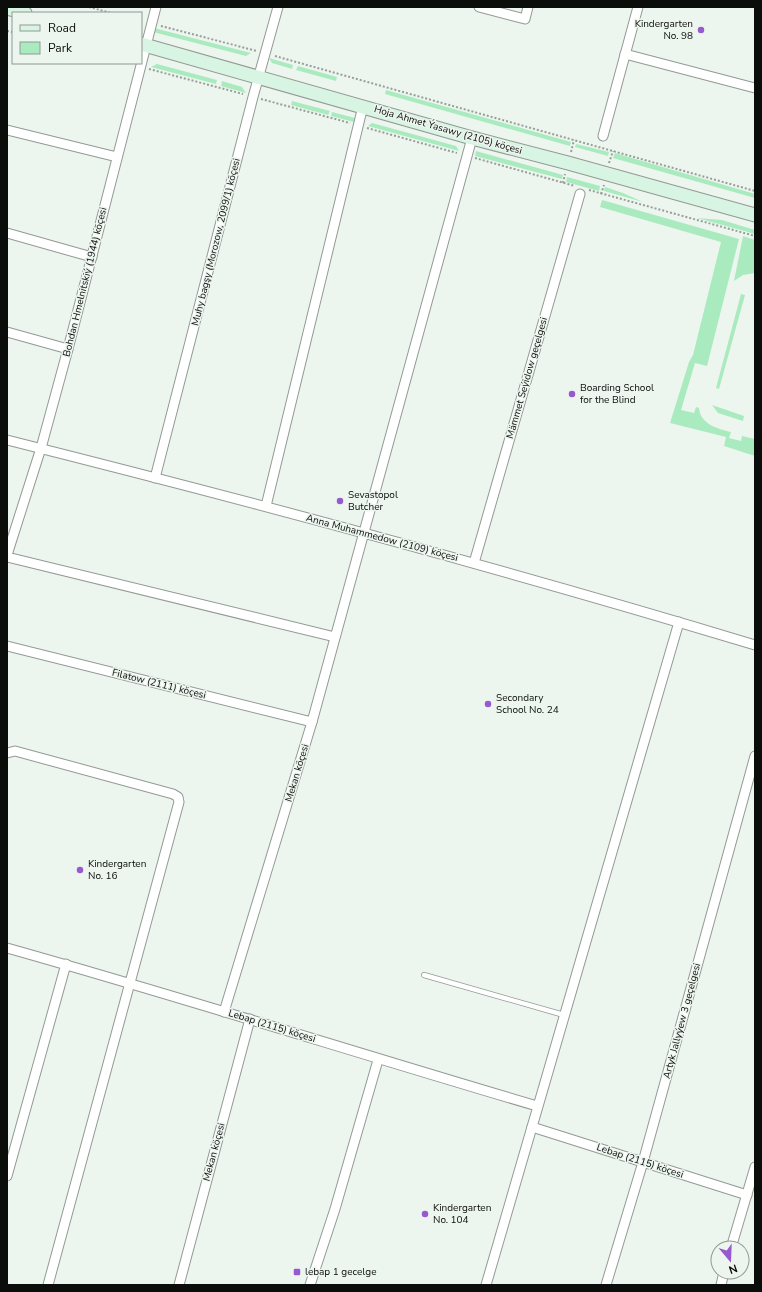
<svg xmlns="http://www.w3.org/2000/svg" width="762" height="1292" viewBox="0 0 762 1292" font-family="'Nunito Sans',sans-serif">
	<rect width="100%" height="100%" fill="#edf5ef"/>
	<!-- green -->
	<g fill="#a9ebbf">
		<path d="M 154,28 L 251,53 L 246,56 L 153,32 Z"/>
		<path d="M 269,58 L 293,65 L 292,69 L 272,63 Z"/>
		<path d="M 157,64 L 217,80 L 216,84 L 151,67 Z"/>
		<path d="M 298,66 L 337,77 L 336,81 L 296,70 Z"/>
		<path d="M 222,81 L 242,87 L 246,93 L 221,86 Z"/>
		<path d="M 386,90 L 571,142 L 570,146 L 385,94 Z"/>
		<path d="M 292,101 L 330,111 L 328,115 L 291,105 Z"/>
		<path d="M 332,112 L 355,118 L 354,122 L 331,116 Z"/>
		<path d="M 372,123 L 456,146 L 459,151 L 368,126 Z"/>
		<path d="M 576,144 L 609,152 L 608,156 L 575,147 Z"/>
		<path d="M 476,151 L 563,175 L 562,179 L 475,156 Z"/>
		<path d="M 615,153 L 755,194 L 755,198 L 613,158 Z"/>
		<path d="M 567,177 L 600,186 L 599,191 L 566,182 Z"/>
		<path d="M 605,187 L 623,193 L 643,202 L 604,191 Z"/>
		<path d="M 602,200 L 739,239 L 707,366 L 695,363 L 681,410 L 694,413 L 696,407 L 699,408 C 700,424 718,429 731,432 L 729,438 L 741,441 L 742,436 L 755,439 L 755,456 L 724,446 L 726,437 L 670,423 L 689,362 L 693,355 L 721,242 L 600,207 Z"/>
		<path d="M 697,218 L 722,220 L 755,230 L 755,234 Z"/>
		<path d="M 743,236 L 755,240 L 755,273 L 743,275 L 734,281 Z"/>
		<path d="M 741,294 L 745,295 L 719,389 L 716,388 Z"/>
		<path d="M 712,405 L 744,416 L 743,421 L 718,413 Z"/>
	</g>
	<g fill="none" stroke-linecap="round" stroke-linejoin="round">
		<!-- lane casing -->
		<g stroke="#939a95" stroke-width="6">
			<path id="lane" d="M 424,975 L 564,1015"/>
		</g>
		<!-- street casing -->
		<g stroke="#939a95" stroke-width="11">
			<g id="street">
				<path d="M 479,7 L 525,19 L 528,7"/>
				<path d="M 625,54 L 755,88"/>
				<path d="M 7,130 L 117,157"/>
				<path d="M 603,136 L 638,7"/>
				<path d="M 7,233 L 92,257"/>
				<path d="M 7,332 L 68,349"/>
				<path d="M 7,440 C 258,503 507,570 755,645"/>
				<path d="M 155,478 L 253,97 L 278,7"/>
				<path d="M 266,506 L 363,106"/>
				<path d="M 7,555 L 41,448 L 68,349 L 156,7"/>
				<path d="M 7,557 L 335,637"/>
				<path d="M 474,563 L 580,194"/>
				<path d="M 7,646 L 312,722"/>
				<path d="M 7,753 L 15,751 L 173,794 L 178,797 L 179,802 L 48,1285"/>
				<path d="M 7,948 C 185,998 360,1054 537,1106"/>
				<path d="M 224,1012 L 312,722 L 472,138"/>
				<path d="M 532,1127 L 747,1195"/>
				<path d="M 7,1176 L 66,964"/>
				<path d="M 731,1248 L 755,1167"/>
				<path d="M 179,1285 L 250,1019"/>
				<path d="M 310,1285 L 335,1209 L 378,1060"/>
				<path d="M 486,1285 L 679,622"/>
				<path d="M 606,1285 L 643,1162 L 755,756"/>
				<path d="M 721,1285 L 724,1272"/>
			</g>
		</g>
		<!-- secondary casing -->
		<g stroke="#939a95" stroke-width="15">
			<g id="secondary">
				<path d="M 7,8 L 25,13"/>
				<path d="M 141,44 L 472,138 L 568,163 L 755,215"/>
			</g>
		</g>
		<!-- path -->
		<g stroke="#989e99" stroke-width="2" stroke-dasharray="2 2" stroke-linecap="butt">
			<path d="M 89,7 L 111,13"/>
			<path d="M 161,26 L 257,51"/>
			<path d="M 7,31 L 13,32"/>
			<path d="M 275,56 L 755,191"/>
			<path d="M 149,69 L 243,94"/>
			<path d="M 261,99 L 350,123"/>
			<path d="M 367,128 L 457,153"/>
			<path d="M 571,152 L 574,140"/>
			<path d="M 475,158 L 575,186"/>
			<path d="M 609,163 L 613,151"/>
			<path d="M 563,183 L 565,174"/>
			<path d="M 589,190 L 755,236"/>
			<path d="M 601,194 L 604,185"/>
		</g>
		<!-- lane -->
		<use href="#lane" stroke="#fff" stroke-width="4.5"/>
		<!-- street -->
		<use href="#street" stroke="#fff" stroke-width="9"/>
		<!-- secondary -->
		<use href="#secondary" stroke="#d8f4e2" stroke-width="13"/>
	</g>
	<!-- markers -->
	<g fill="#9659d0" stroke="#edf5ef" stroke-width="1.5">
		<circle cx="701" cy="30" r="4"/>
		<circle cx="572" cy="394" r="4"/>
		<circle cx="340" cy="501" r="4"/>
		<circle cx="488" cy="704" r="4"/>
		<circle cx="80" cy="870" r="4"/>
		<circle cx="425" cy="1214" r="4"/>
		<rect x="293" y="1268" width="8" height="8" rx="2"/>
	</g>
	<g text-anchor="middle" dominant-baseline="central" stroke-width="3" stroke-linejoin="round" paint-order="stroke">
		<!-- poi labels -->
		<g font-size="10" fill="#0b0d0b" stroke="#edf5ef" text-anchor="start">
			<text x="693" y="24" text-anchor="end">Kindergarten<tspan x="693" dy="12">No. 98</tspan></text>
			<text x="580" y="388">Boarding School<tspan x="580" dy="12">for the Blind</tspan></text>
			<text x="348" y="495">Sevastopol<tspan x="348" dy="12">Butcher</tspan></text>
			<text x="496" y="698">Secondary<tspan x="496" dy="12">School No. 24</tspan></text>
			<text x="88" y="864">Kindergarten<tspan x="88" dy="12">No. 16</tspan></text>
			<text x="433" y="1208">Kindergarten<tspan x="433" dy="12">No. 104</tspan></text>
			<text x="305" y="1272">lebap 1 gecelge</text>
		</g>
		<!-- street labels -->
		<g font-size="10" fill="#0b0d0b" stroke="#edf5ef">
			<text transform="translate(448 130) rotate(16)">Hoja Ahmet Ýasawy (2105) köçesi</text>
			<text transform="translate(216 242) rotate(-76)">Muhy bagşy (Morozow, 2099/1) köçesi</text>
			<text transform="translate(85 282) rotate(-76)">Bohdan Hmelnitskiý (1944) köçesi</text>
			<text transform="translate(527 378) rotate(-74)">Mämmet Seýidow geçelgesi</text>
			<text transform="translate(382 538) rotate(15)">Anna Muhammedow (2109) köçesi</text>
			<text transform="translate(159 684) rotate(14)">Filatow (2111) köçesi</text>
			<text transform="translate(297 773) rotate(-73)">Mekan köçesi</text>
			<text transform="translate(682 1021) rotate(-75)">Artyk Jallyýew 3 geçelgesi</text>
			<text transform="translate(272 1026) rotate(17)">Lebap (2115) köçesi</text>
			<text transform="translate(214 1152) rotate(-75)">Mekan köçesi</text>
			<text transform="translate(640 1161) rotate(18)">Lebap (2115) köçesi</text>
		</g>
	</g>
	<!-- border -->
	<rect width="762" height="1292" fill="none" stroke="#0b0d0b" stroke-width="16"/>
	<!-- legend -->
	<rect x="12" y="12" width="130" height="52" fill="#edf5ef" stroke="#939894"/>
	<rect x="20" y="25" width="20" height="6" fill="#d8f4e2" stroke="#939894"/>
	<text x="48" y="32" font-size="12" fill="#0b0d0b">Road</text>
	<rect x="20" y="42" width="20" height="12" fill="#a9ebbf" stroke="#939894"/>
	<text x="48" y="52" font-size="12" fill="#0b0d0b">Park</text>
	<!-- north arrow -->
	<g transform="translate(730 1260) rotate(161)"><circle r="19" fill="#edf5ef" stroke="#939894"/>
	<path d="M0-3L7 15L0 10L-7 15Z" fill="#9659d0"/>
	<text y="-6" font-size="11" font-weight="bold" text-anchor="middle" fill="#0b0d0b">N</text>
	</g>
</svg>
